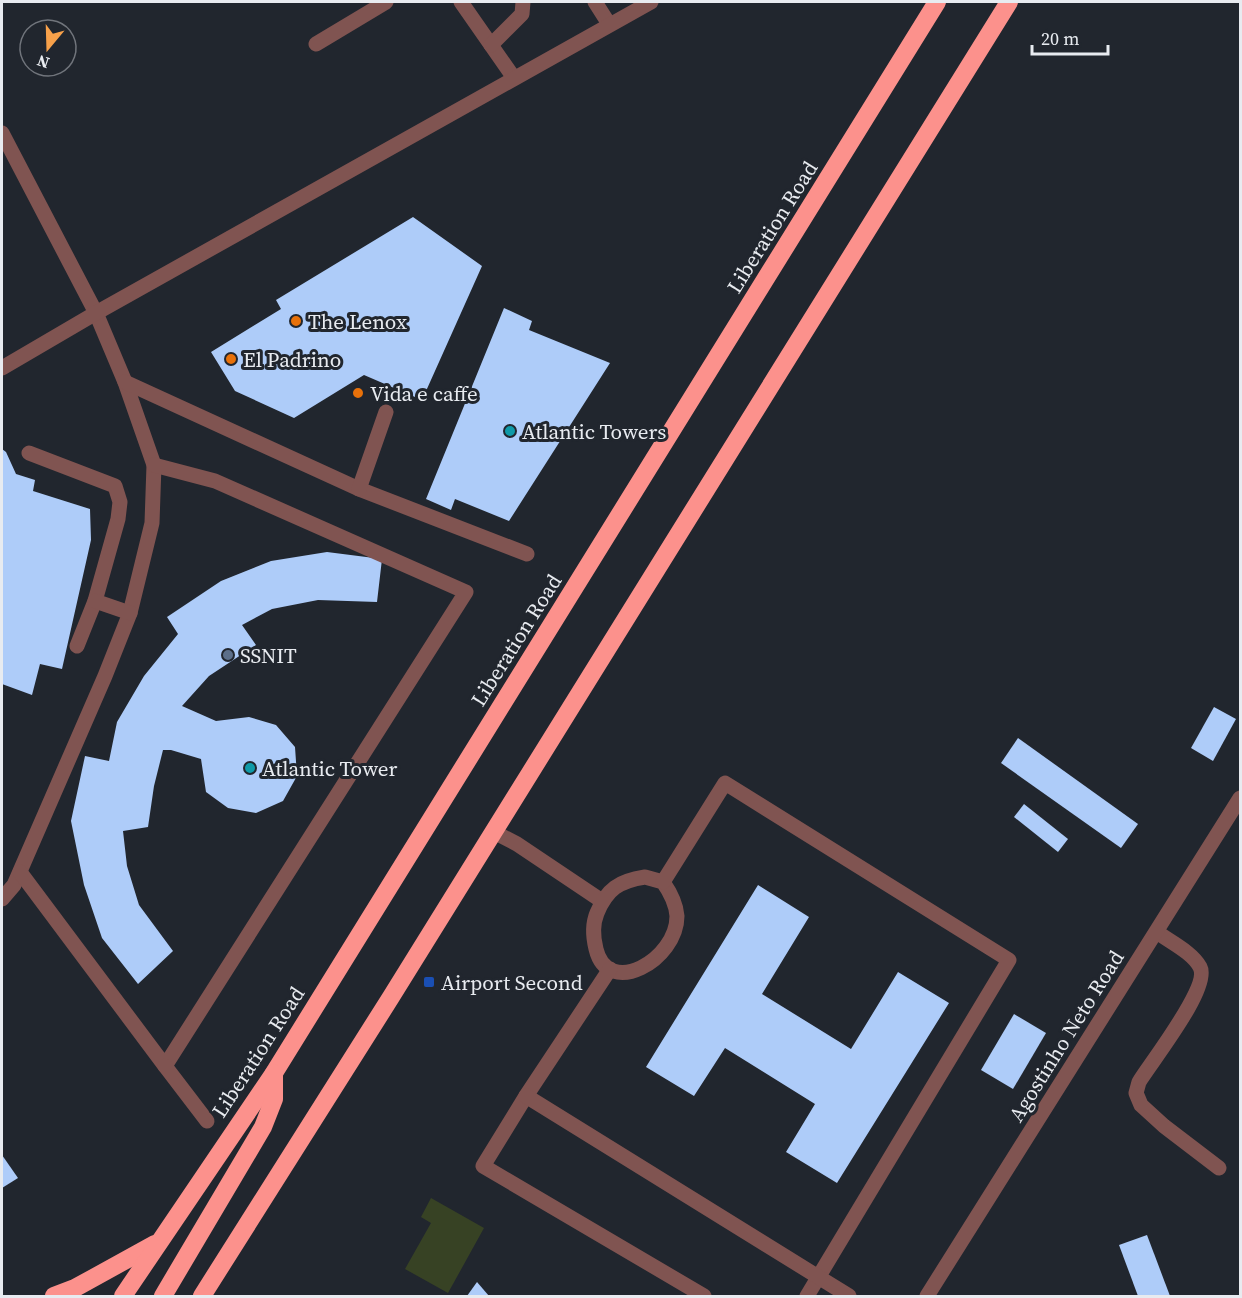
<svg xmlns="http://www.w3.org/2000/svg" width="1242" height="1298" viewBox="0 0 1242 1298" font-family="'Source Serif 4',serif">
	<rect width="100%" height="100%" fill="#21262e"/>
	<!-- green -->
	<path fill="#374224" d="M 431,1198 L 484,1228 L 448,1293 L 405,1269 L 431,1223 L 421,1217 Z"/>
	<!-- building -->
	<g fill="#aeccf9">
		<path d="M 413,217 L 482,266 L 422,400 L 364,375 L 294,418 L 235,391 L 211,352 L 281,309 L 276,300 Z"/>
		<path d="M 504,308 L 532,321 L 529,330 L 610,363 L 509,521 L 455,499 L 451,510 L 426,499 Z"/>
		<path d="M 2,449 L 6,452 L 16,474 L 35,480 L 33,491 L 90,509 L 91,540 L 62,669 L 40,664 L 32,695 L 2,684 Z"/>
		<path d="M 327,552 L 382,559 L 377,602 L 318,600 L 272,609 L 242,625 L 256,645 L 209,676 L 182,706 L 216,721 L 249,717 L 276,725 L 295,747 L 297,776 L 283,801 L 256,813 L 228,808 L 206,792 L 201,759 L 171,750 L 163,750 L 154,786 L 148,827 L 123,831 L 127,866 L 139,905 L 173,951 L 138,984 L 102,938 L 84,885 L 71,821 L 85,756 L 109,761 L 117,722 L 144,676 L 178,634 L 167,617 L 221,581 L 271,561 Z"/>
		<path d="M 1214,707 L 1236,719 L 1213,761 L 1191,748 Z"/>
		<path d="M 1018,738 L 1138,824 L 1121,848 L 1001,763 Z"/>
		<path d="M 1024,804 L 1068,839 L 1058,852 L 1014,817 Z"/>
		<path d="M 758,885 L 809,917 L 762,994 L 851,1049 L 898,972 L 949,1003 L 837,1183 L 786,1152 L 815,1104 L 725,1048 L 694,1096 L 646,1067 Z"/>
		<path d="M 1014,1014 L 1046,1033 L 1013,1089 L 981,1070 Z"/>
		<path d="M 2,1155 L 18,1178 L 2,1188 Z"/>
		<path d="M 1147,1235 L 1170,1296 L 1138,1296 L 1119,1245 Z"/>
		<path d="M 477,1282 L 489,1296 L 467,1296 Z"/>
	</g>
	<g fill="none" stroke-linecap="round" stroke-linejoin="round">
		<!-- minor -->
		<g stroke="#805451" stroke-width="15">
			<path d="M 461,2 L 514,78"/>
			<path d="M 595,2 L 609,24"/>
			<path d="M 316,44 L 386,2"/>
			<path d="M 491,45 L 522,14 L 523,2"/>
			<path d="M 2,133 L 96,313 L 125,382 L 154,465 L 152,523 L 130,613 L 105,676 L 14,885 L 2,899"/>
			<path d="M 2,368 L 96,313 L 651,2"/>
			<path d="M 125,382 L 359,489 L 527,554"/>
			<path d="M 29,453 L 115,486 L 120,502 L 118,519 L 95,601 L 77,646"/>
			<path d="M 359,489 L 386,412"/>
			<path d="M 95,601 L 130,613"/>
			<path d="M 494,832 L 517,844 L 602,901"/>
			<path d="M 20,872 L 165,1066 L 466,592 L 215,481 L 154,465"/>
			<path d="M 645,877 L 663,882 C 670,892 676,903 677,916 C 677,960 608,999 596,949 C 593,937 592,925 597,913 C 607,889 619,881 645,877 Z"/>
			<path d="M 663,882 L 725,783 L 1009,960 L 807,1296"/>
			<path d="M 1157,932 C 1170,942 1192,952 1200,967 C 1211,987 1151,1062 1139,1082 L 1136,1093 L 1141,1105 L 1164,1126 L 1219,1168"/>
			<path d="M 610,969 L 526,1096 L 483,1166 L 704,1296"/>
			<path d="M 165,1066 L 207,1121"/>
			<path d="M 526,1096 L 849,1296"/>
			<path d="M 927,1296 L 1240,798"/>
		</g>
		<!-- highway -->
		<g stroke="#fc918c" stroke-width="18">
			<path d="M 54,1296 L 75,1288 L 155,1244"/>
			<path d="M 123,1296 L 274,1073 L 937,2"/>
			<path d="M 163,1296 L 263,1127 L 274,1099 L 274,1073"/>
			<path d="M 202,1296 L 391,997 L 1009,2"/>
		</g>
	</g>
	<!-- markers -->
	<g fill="#e8710a" stroke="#21262e" stroke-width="2">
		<circle cx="296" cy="321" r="6"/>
		<circle cx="231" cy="359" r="6"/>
		<circle cx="358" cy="393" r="6"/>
	</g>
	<g fill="#0f9aa8" stroke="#21262e" stroke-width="2">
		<circle cx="510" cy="431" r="6"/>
		<circle cx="250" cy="768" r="6"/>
	</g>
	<circle fill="#5c6f8a" stroke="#21262e" stroke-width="2" cx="228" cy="655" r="6"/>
	<rect fill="#1a4fb4" stroke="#21262e" stroke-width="2" x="423" y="976" width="12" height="12" rx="3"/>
	<g text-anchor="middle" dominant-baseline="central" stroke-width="6" stroke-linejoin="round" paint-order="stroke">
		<!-- street labels -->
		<g font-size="21" fill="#e8ebf0" stroke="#21262e">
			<text transform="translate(772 227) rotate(-58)">Liberation Road</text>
			<text transform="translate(516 640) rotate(-58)">Liberation Road</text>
			<text transform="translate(1066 1036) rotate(-58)">Agostinho Neto Road</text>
			<text transform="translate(258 1052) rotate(-57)">Liberation Road</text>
		</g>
		<!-- poi labels -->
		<g font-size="21" fill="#e8ebf0" stroke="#21262e" text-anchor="start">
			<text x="308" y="321">The Lenox</text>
			<text x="243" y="359">El Padrino</text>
			<text x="370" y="393">Vida e caffe</text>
			<text x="522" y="431">Atlantic Towers</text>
			<text x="240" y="655">SSNIT</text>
			<text x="262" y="768">Atlantic Tower</text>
			<text x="441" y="982">Airport Second</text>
		</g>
	</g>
	<!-- border -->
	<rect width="1242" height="1298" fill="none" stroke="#e8ebf0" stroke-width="6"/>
	<!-- north arrow -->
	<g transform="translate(48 48) rotate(199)"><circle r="28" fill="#21262e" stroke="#71757c" stroke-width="1.5"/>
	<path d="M0-4.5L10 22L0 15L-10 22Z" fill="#f8a14a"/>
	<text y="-9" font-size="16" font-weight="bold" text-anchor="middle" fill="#e8ebf0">N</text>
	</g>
	<!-- scale -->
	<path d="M1032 45v9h76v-9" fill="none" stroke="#e8ebf0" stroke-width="3"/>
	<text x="1041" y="45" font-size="18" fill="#e8ebf0" stroke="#21262e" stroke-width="4.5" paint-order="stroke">20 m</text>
</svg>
